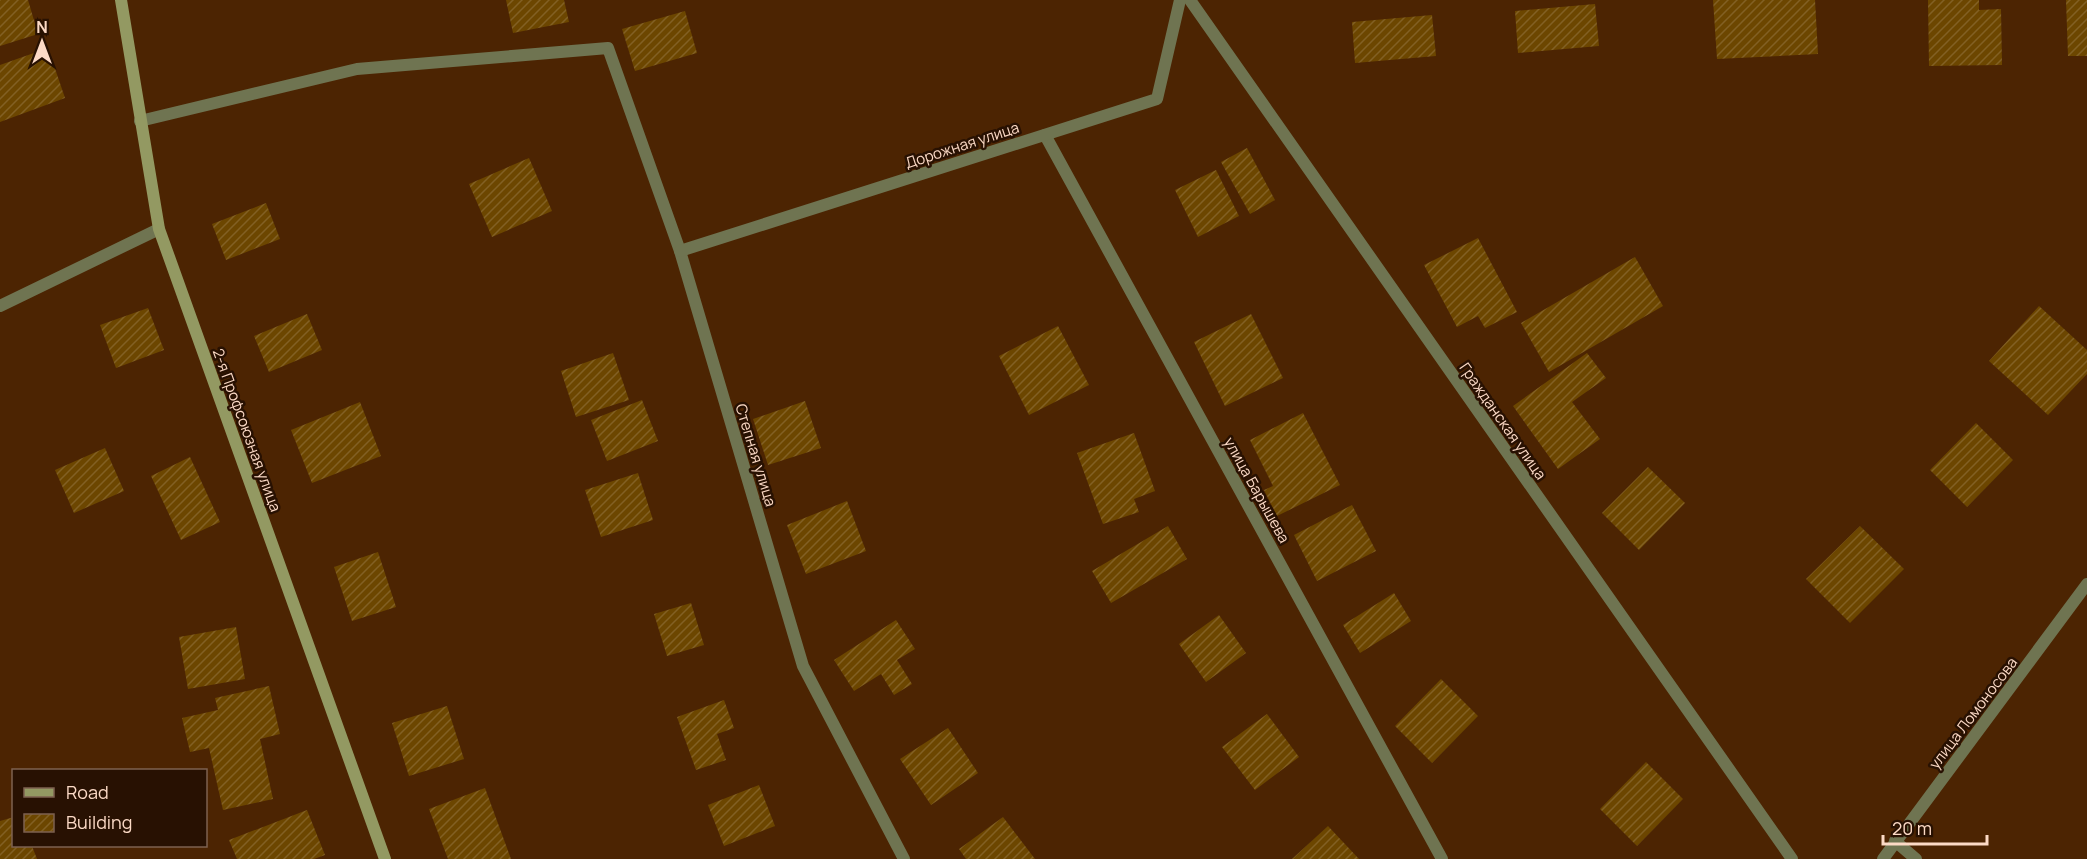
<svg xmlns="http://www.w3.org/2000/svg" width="2087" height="859" viewBox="0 0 2087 859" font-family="Manrope,sans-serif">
	<defs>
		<pattern id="building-hatch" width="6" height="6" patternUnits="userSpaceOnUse" patternTransform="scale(1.5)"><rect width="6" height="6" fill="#6c4600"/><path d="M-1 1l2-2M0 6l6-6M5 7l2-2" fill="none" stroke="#826024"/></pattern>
	</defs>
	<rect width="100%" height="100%" fill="#4c2402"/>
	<!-- building -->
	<g fill="url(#building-hatch)">
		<path d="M 0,0 L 28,0 L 38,34 L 0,46 Z"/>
		<path d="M 506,0 L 564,0 L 569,22 L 513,33 Z"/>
		<path d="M 1713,0 L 1815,0 L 1818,54 L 1717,59 Z"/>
		<path d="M 1928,0 L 1979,0 L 1979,10 L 2001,9 L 2002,65 L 1929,66 Z"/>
		<path d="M 2066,0 L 2087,0 L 2087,56 L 2068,56 Z"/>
		<path d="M 1595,4 L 1599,46 L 1518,53 L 1515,11 Z"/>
		<path d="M 685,11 L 697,53 L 635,71 L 622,29 Z"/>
		<path d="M 1432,15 L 1436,56 L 1355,63 L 1352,22 Z"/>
		<path d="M 48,48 L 65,98 L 0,122 L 0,65 Z"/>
		<path d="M 1247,148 L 1275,200 L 1250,214 L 1221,162 Z"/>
		<path d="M 529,158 L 552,211 L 492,237 L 469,184 Z"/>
		<path d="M 1216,170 L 1239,216 L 1198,237 L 1175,190 Z"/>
		<path d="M 266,203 L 280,239 L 226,260 L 212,224 Z"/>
		<path d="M 1478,238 L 1517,312 L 1485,328 L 1478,316 L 1457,327 L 1424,265 Z"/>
		<path d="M 1635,257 L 1663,306 L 1549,372 L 1521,323 Z"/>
		<path d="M 2039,306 L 2087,350 L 2087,374 L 2048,415 L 1989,361 Z"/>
		<path d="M 148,308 L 164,350 L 116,368 L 100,325 Z"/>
		<path d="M 307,314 L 322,350 L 269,372 L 254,336 Z"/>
		<path d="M 1251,314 L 1283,378 L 1225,406 L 1194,342 Z"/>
		<path d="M 1058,326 L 1089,385 L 1029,415 L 999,356 Z"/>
		<path d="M 613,353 L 629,400 L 576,417 L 561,371 Z"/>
		<path d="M 1587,353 L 1606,378 L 1572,402 L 1600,439 L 1558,469 L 1513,406 Z"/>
		<path d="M 642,400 L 658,441 L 607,461 L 591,420 Z"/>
		<path d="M 805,401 L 821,448 L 768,465 L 753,419 Z"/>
		<path d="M 360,402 L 381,456 L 312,483 L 291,430 Z"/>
		<path d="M 1303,413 L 1340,485 L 1277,516 L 1264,490 L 1273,486 L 1250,440 Z"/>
		<path d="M 1976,423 L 2013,460 L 1967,507 L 1930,470 Z"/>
		<path d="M 1134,433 L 1155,491 L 1134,499 L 1139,512 L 1103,524 L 1077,453 Z"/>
		<path d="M 105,448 L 124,491 L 74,513 L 55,470 Z"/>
		<path d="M 190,457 L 220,522 L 181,540 L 151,476 Z"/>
		<path d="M 1648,467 L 1685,503 L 1639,550 L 1602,513 Z"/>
		<path d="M 638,473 L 653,520 L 601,537 L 585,490 Z"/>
		<path d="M 847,501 L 866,551 L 806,574 L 787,525 Z"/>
		<path d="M 1352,505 L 1376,551 L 1317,581 L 1294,535 Z"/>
		<path d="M 1168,526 L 1187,559 L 1111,603 L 1092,571 Z"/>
		<path d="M 1860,526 L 1904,569 L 1850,623 L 1806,579 Z"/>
		<path d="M 378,552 L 396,607 L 352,621 L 334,567 Z"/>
		<path d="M 1394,593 L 1411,621 L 1360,653 L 1343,625 Z"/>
		<path d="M 691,603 L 704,645 L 667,656 L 654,614 Z"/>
		<path d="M 1219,615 L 1246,653 L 1206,682 L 1179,644 Z"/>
		<path d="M 896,620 L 915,649 L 897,660 L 912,684 L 894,695 L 881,674 L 854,691 L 834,660 Z"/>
		<path d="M 236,627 L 245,679 L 188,689 L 179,637 Z"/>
		<path d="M 1441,679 L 1478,716 L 1432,763 L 1395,726 Z"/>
		<path d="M 269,686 L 280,734 L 260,739 L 273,799 L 223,810 L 209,748 L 190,752 L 182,718 L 218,710 L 215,698 Z"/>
		<path d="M 724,700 L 734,728 L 717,734 L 726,760 L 696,770 L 677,717 Z"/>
		<path d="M 447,706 L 464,759 L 409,776 L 392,723 Z"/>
		<path d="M 1267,714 L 1299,757 L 1255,790 L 1222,747 Z"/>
		<path d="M 948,728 L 978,773 L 931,805 L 900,759 Z"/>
		<path d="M 1646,762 L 1683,799 L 1637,846 L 1600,809 Z"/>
		<path d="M 759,785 L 775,826 L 724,846 L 708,805 Z"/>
		<path d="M 485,788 L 511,859 L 448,859 L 429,809 Z"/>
		<path d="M 307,810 L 325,855 L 314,859 L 237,859 L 229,840 Z"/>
		<path d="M 14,817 L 14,846 L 32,846 L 37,859 L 0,859 L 0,821 Z"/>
		<path d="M 1003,817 L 1035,859 L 966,859 L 959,849 Z"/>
		<path d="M 1328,826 L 1359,859 L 1292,859 Z"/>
	</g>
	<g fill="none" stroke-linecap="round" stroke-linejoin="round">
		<!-- street -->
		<g stroke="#6f7451" stroke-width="12">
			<path d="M 1190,0 L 1792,859"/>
			<path d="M 140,121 L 357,69 L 608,48 L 680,251 L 803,666 L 904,859"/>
			<path d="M 1045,135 L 1442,859"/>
			<path d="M 680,251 L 1157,99 L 1180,0"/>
			<path d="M 0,306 L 159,229"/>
			<path d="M 1895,841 L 1916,859"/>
			<path d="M 1883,859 L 2087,584"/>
		</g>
		<!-- secondary -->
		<path stroke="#939962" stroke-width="12" d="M 121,0 L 159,229 L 385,859"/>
	</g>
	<g text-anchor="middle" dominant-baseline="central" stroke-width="5" stroke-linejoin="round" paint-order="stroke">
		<!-- street labels -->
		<g font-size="15" fill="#fcdac6" stroke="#281102">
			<text transform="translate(962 145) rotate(-18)">Дорожная улица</text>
			<text transform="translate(1503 421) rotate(55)">Гражданская улица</text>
			<text transform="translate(247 430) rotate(70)">2-я Профсоюзная улица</text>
			<text transform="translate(756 455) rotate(73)">Степная улица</text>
			<text transform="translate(1257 490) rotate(61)">улица Барышева</text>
			<text transform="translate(1973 713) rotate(-53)">улица Ломоносова</text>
		</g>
	</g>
	<!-- legend -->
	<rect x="12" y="769" width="195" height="78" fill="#281102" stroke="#7d6150" stroke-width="1.5"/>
	<rect x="24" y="788" width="30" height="9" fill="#939962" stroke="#7d6150" stroke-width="1.5"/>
	<text x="66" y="799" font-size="18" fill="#fcdac6">Road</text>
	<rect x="24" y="814" width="30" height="18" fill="url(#building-hatch)" stroke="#7d6150" stroke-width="1.5"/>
	<text x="66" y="829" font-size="18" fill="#fcdac6">Building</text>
	<!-- north arrow -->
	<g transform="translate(42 42)" stroke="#281102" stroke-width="4.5" paint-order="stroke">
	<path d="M0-4.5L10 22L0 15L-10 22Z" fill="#fcdac6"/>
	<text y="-9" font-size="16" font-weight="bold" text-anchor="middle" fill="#fcdac6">N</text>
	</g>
	<!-- scale -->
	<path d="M1883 835v9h104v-9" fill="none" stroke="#fcdac6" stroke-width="3"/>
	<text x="1892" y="835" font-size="18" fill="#fcdac6" stroke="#281102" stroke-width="4.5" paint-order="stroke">20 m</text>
</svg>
